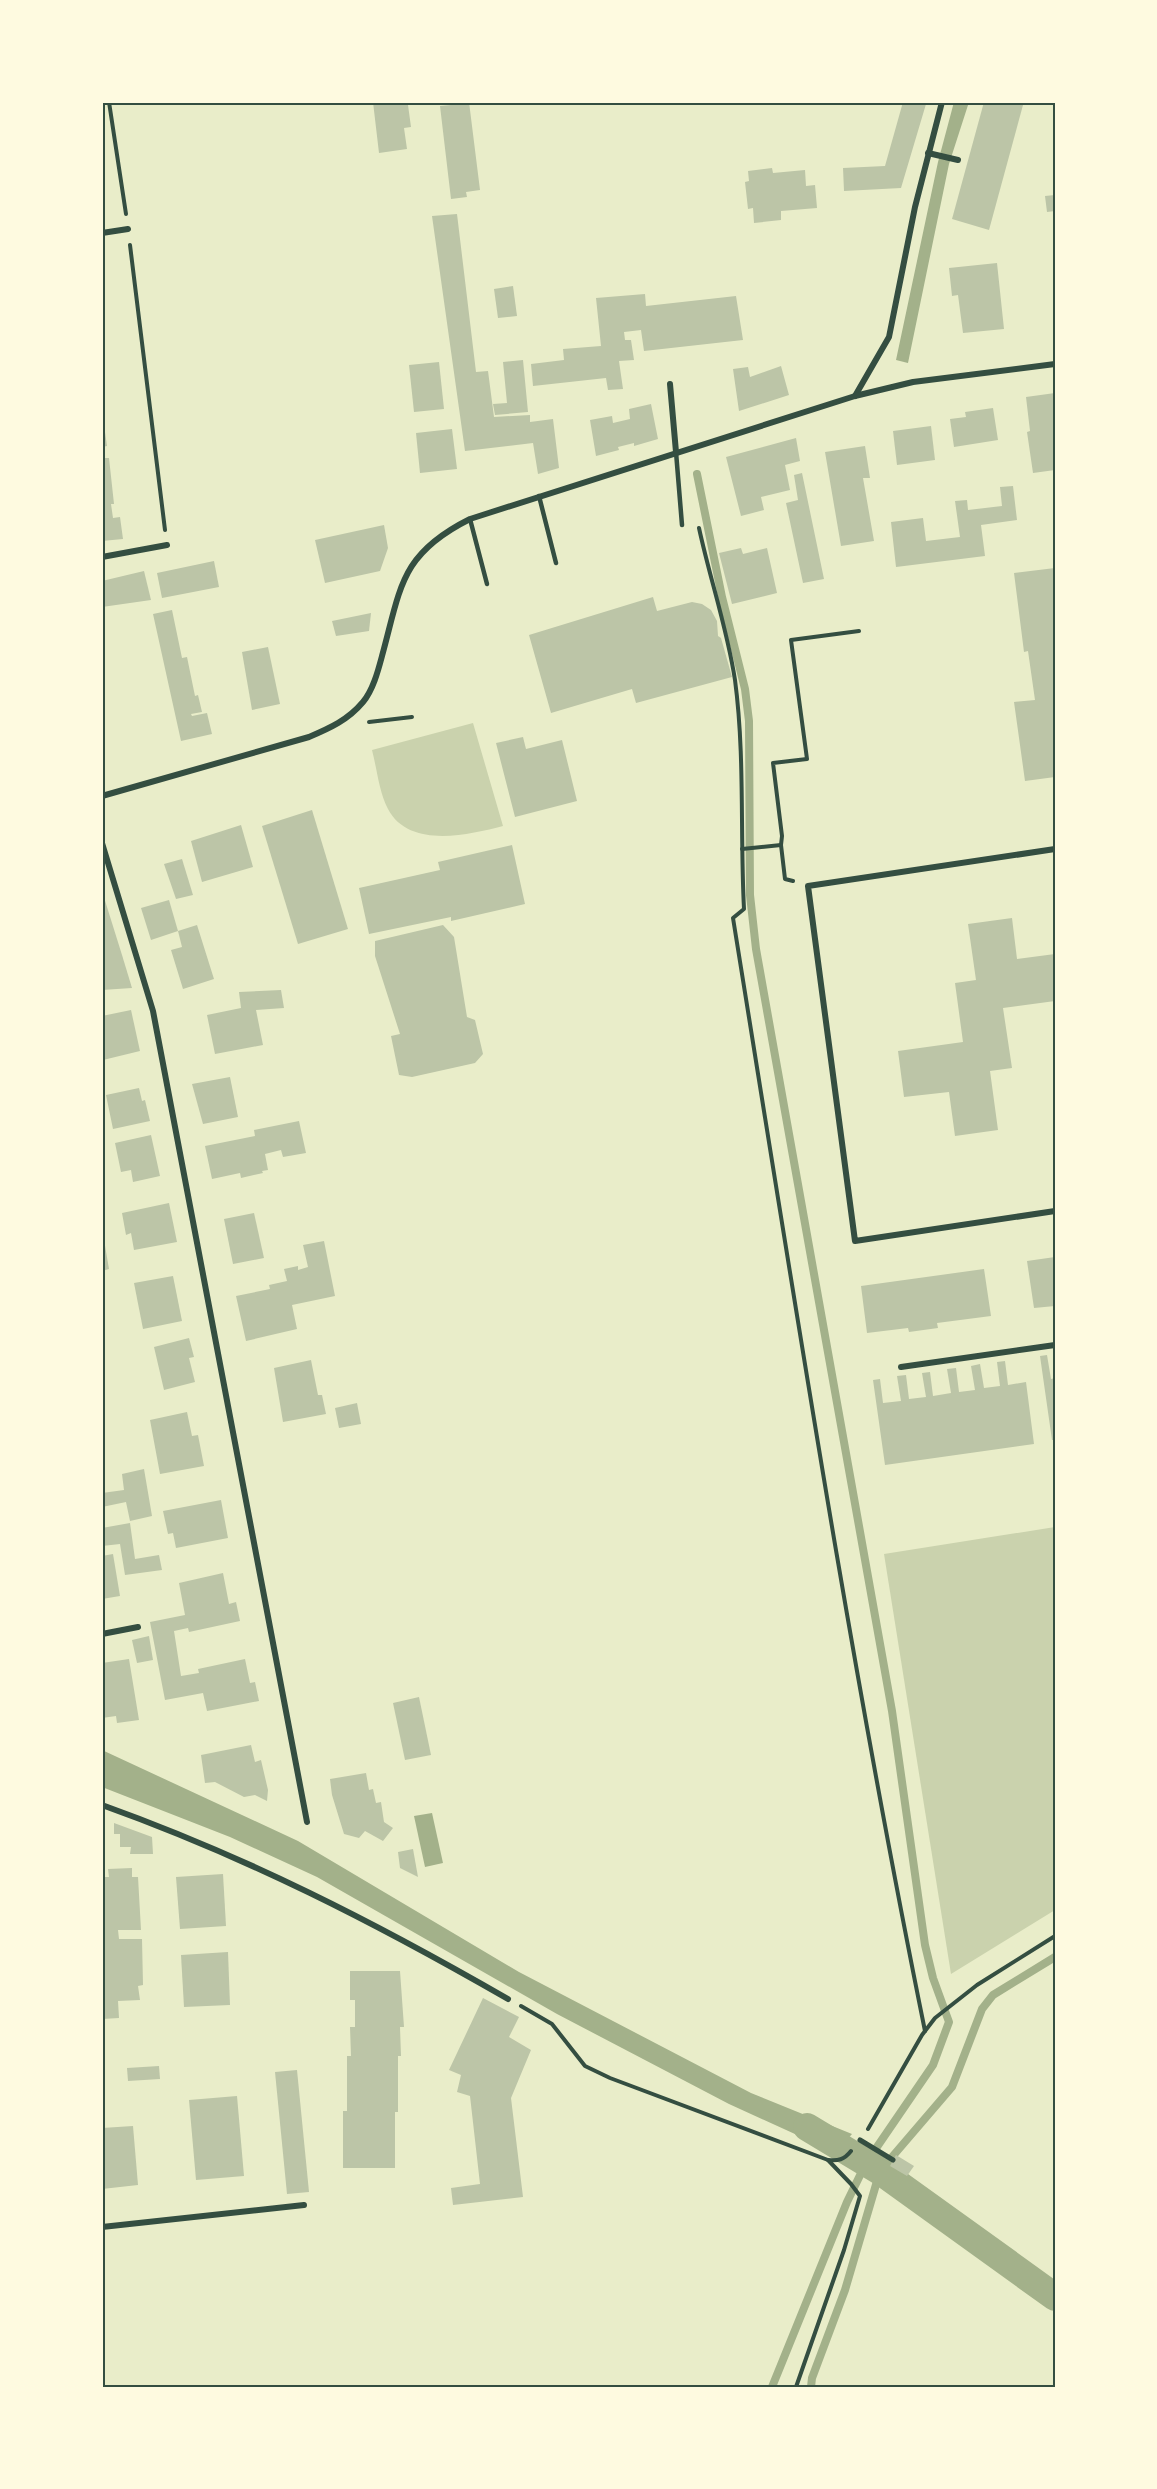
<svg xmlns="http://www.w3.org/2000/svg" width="1157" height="2489" viewBox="0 0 1157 2489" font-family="'Fira Sans',sans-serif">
	<rect width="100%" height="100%" fill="#e9edc9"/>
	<!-- green -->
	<g fill="#cad2ad">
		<path d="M 473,723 L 503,826 C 468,835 409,849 388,809 C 379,792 377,769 372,750 Z"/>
		<path d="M 1055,1527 L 1055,1910 L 951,1974 L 884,1554 Z"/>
	</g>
	<!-- water -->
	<g fill="#a3b18a">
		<path d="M 954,102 L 969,102 L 949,164 L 908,363 L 896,360 L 938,162 Z"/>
		<path d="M 102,1750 L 298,1841 L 519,1972 L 751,2093 L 852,2134 L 838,2150 L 830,2150 L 729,2104 L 557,2014 L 317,1877 L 230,1837 L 102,1787 Z"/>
		<path d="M 432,1813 L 443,1863 L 425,1867 L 414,1816 Z"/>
	</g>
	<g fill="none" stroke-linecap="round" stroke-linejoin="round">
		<!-- stream -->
		<g stroke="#a3b18a" stroke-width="8">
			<path d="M 697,474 L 722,597 L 745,689 L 749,721 L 750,895 L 756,949 L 892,1711 L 925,1945 L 933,1978 L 949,2022 L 933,2065 L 866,2163 L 847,2202 L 772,2387"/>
			<path d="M 811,2387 L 812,2378 L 845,2290 L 880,2171 L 952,2087 L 982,2009 L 993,1995 L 1055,1957"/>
		</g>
		<!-- canal -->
		<path stroke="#a3b18a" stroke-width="28" d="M 807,2127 L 880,2171 L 1055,2297"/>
	</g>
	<!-- building -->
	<g fill="#bcc5a7">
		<path d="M 373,102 L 402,102 L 403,105 L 408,105 L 411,127 L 404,128 L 407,149 L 379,153 Z"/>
		<path d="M 450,102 L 469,102 L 480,190 L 466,192 L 467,197 L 451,199 L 440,106 L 451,105 Z"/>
		<path d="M 903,102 L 926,104 L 901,188 L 844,191 L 843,168 L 885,166 Z"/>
		<path d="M 984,102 L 1012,102 L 1023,105 L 989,230 L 952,219 Z"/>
		<path d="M 772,168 L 773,173 L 805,170 L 806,186 L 815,185 L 817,208 L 781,211 L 781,220 L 754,223 L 753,208 L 748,209 L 745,182 L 749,181 L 748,171 Z"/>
		<path d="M 1055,195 L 1055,211 L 1047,212 L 1045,196 Z"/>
		<path d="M 457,214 L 476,372 L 488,371 L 494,417 L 530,415 L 530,422 L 553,419 L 559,468 L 538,474 L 533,443 L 465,451 L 432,216 Z"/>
		<path d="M 997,263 L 1004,329 L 963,333 L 958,295 L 952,296 L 949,268 Z"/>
		<path d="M 513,286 L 517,316 L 498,318 L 494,289 Z"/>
		<path d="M 645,294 L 646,306 L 736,296 L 743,340 L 644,351 L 641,330 L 624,332 L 625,340 L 631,340 L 634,360 L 619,361 L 623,389 L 608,390 L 606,378 L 533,386 L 531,364 L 564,360 L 563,349 L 601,346 L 596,298 Z"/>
		<path d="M 523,360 L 528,412 L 495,415 L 493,404 L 507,403 L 503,362 Z"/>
		<path d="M 439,362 L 444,409 L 414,412 L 409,365 Z"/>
		<path d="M 781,366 L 789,395 L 739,411 L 733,369 L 748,367 L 750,377 Z"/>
		<path d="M 1055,393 L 1055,470 L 1033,473 L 1027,432 L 1030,431 L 1026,397 Z"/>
		<path d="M 651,404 L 658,439 L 634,446 L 634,443 L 618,447 L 619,450 L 596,456 L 590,420 L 612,416 L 613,423 L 630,419 L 629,409 Z"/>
		<path d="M 993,408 L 998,440 L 954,447 L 950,419 L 966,417 L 965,412 Z"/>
		<path d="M 102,411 L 107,446 L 102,447 Z"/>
		<path d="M 931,426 L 935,460 L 897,465 L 893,431 Z"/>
		<path d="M 452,429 L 457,469 L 420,473 L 416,433 Z"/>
		<path d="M 796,438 L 800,461 L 785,465 L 790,490 L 761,497 L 764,510 L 741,516 L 726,457 Z"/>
		<path d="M 865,446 L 870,478 L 863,478 L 874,541 L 841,546 L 825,452 Z"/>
		<path d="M 102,458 L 109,458 L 114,504 L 111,504 L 113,518 L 120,517 L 123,539 L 102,541 Z"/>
		<path d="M 802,473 L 824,579 L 803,583 L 786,503 L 798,500 L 794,475 Z"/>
		<path d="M 1013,486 L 1017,520 L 981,525 L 985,556 L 896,567 L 891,522 L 923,518 L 926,541 L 960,537 L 955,501 L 967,500 L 968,510 L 1002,506 L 1000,487 Z"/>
		<path d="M 384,525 L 388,548 L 380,571 L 325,583 L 315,540 Z"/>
		<path d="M 741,548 L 743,554 L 767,548 L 777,593 L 732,604 L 719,553 Z"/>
		<path d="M 214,561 L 219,587 L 162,598 L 157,573 Z"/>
		<path d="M 1055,568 L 1055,777 L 1025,781 L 1014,702 L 1035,700 L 1028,651 L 1024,652 L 1014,573 Z"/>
		<path d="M 144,571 L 151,600 L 102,607 L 102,581 Z"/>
		<path d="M 653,597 L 657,611 L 692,602 L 702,604 L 711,610 L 717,621 L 718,636 L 721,638 L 732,677 L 636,703 L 632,689 L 551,713 L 529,635 Z"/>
		<path d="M 172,610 L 182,658 L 187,657 L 195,696 L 198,695 L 202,712 L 191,714 L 192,716 L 207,713 L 212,734 L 181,741 L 153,614 Z"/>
		<path d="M 371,613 L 369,631 L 336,636 L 332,621 Z"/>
		<path d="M 268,647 L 280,704 L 252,710 L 242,652 Z"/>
		<path d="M 523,737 L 526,749 L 562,740 L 577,801 L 515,817 L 496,743 Z"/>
		<path d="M 312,810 L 348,929 L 298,944 L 262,826 Z"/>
		<path d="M 241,825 L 253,867 L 202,882 L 191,841 Z"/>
		<path d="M 512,845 L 525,904 L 451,921 L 451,917 L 369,934 L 359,888 L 440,870 L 438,862 Z"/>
		<path d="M 182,859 L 193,895 L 176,899 L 164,864 Z"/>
		<path d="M 102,891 L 122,955 L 132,988 L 102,990 Z"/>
		<path d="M 169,900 L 178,931 L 151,940 L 141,908 Z"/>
		<path d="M 1012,918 L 1017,959 L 1055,954 L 1055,1001 L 1003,1008 L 1012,1068 L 990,1071 L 998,1130 L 955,1136 L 949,1092 L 904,1097 L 898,1051 L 963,1042 L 955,983 L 976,980 L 968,924 Z"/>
		<path d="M 197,925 L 214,979 L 183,989 L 171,950 L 182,947 L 178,931 Z"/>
		<path d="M 443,925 L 454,937 L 467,1017 L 475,1020 L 483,1054 L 475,1063 L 412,1077 L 399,1075 L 391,1036 L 400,1034 L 375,956 L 375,941 Z"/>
		<path d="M 281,990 L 284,1008 L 256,1010 L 263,1045 L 215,1054 L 207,1015 L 241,1008 L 239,992 Z"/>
		<path d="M 131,1010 L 140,1051 L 103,1060 L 102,1016 Z"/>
		<path d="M 230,1077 L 238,1117 L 203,1124 L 192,1084 Z"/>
		<path d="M 139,1088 L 142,1101 L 145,1100 L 150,1121 L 113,1129 L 106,1095 Z"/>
		<path d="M 299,1121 L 306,1153 L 283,1157 L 281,1150 L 265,1154 L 268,1170 L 262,1171 L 263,1173 L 241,1178 L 240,1173 L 212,1179 L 205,1146 L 255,1136 L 254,1130 Z"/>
		<path d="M 151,1135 L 160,1176 L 133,1182 L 131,1170 L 121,1172 L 115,1143 Z"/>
		<path d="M 169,1203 L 177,1242 L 134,1250 L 131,1233 L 126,1235 L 122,1213 Z"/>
		<path d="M 254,1213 L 264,1258 L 233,1264 L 224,1219 Z"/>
		<path d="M 103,1234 L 109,1269 L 102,1271 L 102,1235 Z"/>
		<path d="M 324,1241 L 335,1296 L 292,1305 L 297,1329 L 246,1341 L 236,1296 L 270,1289 L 269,1285 L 287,1281 L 284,1269 L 298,1266 L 298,1270 L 308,1267 L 303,1245 Z"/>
		<path d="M 1055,1257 L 1055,1306 L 1034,1308 L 1027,1261 Z"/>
		<path d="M 984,1269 L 991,1316 L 937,1323 L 938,1328 L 909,1332 L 908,1328 L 867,1333 L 861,1286 Z"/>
		<path d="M 173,1276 L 182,1321 L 143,1329 L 134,1283 Z"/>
		<path d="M 189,1338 L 194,1357 L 189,1358 L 195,1382 L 164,1390 L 154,1347 Z"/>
		<path d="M 1047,1355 L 1051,1379 L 1055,1378 L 1055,1440 L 1052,1440 L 1040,1356 Z"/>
		<path d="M 311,1360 L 318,1395 L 322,1395 L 326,1414 L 283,1422 L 274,1368 Z"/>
		<path d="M 1005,1361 L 1008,1385 L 1026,1382 L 1034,1444 L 885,1465 L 873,1380 L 880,1379 L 883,1403 L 901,1401 L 897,1376 L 906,1375 L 909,1399 L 926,1397 L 922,1373 L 930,1372 L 933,1396 L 951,1393 L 947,1369 L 956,1368 L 959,1392 L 975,1390 L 971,1366 L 980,1364 L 984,1388 L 1000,1386 L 997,1362 Z"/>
		<path d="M 357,1403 L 361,1424 L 339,1428 L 335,1408 Z"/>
		<path d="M 187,1412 L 192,1436 L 198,1435 L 204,1466 L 160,1474 L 150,1420 Z"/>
		<path d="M 144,1469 L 152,1516 L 130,1521 L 126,1502 L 102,1507 L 102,1493 L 124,1490 L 122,1474 Z"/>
		<path d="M 221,1500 L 228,1538 L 176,1548 L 173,1533 L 168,1534 L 163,1511 Z"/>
		<path d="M 130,1523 L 135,1559 L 159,1555 L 162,1570 L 125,1575 L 120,1544 L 102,1546 L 102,1528 Z"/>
		<path d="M 113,1554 L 120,1596 L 102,1599 L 102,1556 Z"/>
		<path d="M 223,1573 L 229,1604 L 236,1602 L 240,1621 L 189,1632 L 188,1628 L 174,1631 L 181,1676 L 199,1673 L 198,1669 L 245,1659 L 250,1683 L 255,1682 L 259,1701 L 207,1711 L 203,1693 L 165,1700 L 150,1622 L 185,1615 L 179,1583 Z"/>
		<path d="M 149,1636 L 153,1660 L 137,1663 L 132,1640 Z"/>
		<path d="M 129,1659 L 139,1720 L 117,1723 L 116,1716 L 102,1718 L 102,1663 Z"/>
		<path d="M 419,1697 L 431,1755 L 405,1760 L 393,1703 Z"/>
		<path d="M 251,1745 L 255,1762 L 261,1760 L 268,1790 L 267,1801 L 255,1795 L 244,1797 L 215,1782 L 205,1783 L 201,1755 Z"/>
		<path d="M 366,1773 L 369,1790 L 373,1789 L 376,1803 L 381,1802 L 384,1822 L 393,1828 L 383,1841 L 365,1831 L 359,1838 L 344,1834 L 332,1795 L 330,1779 Z"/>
		<path d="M 114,1823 L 152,1837 L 153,1854 L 130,1854 L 131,1847 L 120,1847 L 120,1834 L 114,1834 Z"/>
		<path d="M 413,1849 L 418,1877 L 400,1868 L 398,1852 Z"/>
		<path d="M 132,1868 L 132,1877 L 138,1877 L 141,1930 L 118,1930 L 119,1939 L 142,1939 L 143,1985 L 138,1986 L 140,2000 L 118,2001 L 119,2018 L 102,2019 L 102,1877 L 109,1877 L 108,1869 Z"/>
		<path d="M 223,1874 L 226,1926 L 180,1929 L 176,1877 Z"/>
		<path d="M 228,1952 L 230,2005 L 184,2007 L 181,1955 Z"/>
		<path d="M 350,1971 L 400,1971 L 404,2027 L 400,2027 L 401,2056 L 398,2056 L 398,2112 L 395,2112 L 395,2168 L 343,2168 L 343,2111 L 347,2111 L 347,2056 L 351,2056 L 350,2027 L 355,2027 L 355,2000 L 350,2000 Z"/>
		<path d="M 483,1998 L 519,2017 L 509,2037 L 531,2050 L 511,2098 L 523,2197 L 453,2205 L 451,2188 L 480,2184 L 470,2096 L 457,2092 L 461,2075 L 449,2070 Z"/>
		<path d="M 159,2066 L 160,2079 L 128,2081 L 127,2068 Z"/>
		<path d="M 297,2070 L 309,2192 L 287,2194 L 275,2072 Z"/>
		<path d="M 237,2096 L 244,2176 L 196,2180 L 189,2100 Z"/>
		<path d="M 133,2126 L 138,2185 L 102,2189 L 102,2128 Z"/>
		<path d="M 896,2155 L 914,2166 L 907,2176 L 890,2166 Z"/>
	</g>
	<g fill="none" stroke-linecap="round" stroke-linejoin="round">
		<!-- path -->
		<g stroke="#344e41" stroke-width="4">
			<path d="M 109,102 L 126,214"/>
			<path d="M 130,245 L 165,530"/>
			<path d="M 699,528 C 710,579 727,628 735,680 C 745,755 740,833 744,909 L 733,918 C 793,1290 850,1662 925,2031"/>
			<path d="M 369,722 L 412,717"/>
			<path d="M 781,845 L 782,836 L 773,763 L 807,759 L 791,640 L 859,631"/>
			<path d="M 742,849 L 781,845 L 785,879 L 793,881"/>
			<path d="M 521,2006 L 552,2024 L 585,2066 L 610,2078 L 828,2160 C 838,2161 844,2160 851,2151"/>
			<path d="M 868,2129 L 922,2035 L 935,2018 L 977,1985 L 1055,1936"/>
			<path d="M 796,2387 L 844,2250 L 860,2196 L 851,2184 L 828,2160"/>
		</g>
		<!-- service -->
		<g stroke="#344e41" stroke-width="4.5">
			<path d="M 676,452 L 682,525"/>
			<path d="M 539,496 L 556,563"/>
			<path d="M 470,519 L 487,584"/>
		</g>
		<!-- pedestrian -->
		<path stroke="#344e41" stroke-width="5" d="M 860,2140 L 893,2160"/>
		<!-- minor -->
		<g stroke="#344e41" stroke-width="6">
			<path d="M 928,153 L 958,160"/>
			<path d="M 102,233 L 128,229"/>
			<path d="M 670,384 L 676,452"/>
			<path d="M 855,396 L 889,337 L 915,207 L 942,102"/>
			<path d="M 102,557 L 167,545"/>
			<path d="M 102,796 L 309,737 C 330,728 348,720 363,702 C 373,690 378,671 382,656 C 401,587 400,554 470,519 L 855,396 L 913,382 L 1055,364"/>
			<path d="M 102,843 L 153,1011 L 307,1822"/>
			<path d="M 1055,849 L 808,886 L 855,1241 L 1055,1211"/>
			<path d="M 901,1367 L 1055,1345"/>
			<path d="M 102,1634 L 138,1627"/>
			<path d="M 102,1805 C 247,1857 374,1922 508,1999"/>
			<path d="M 102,2227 L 304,2205"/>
		</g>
	</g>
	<!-- border -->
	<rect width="1157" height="2489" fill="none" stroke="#fefae0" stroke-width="207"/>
	<rect x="104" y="104" width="950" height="2282" fill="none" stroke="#344e41" stroke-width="2"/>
</svg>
